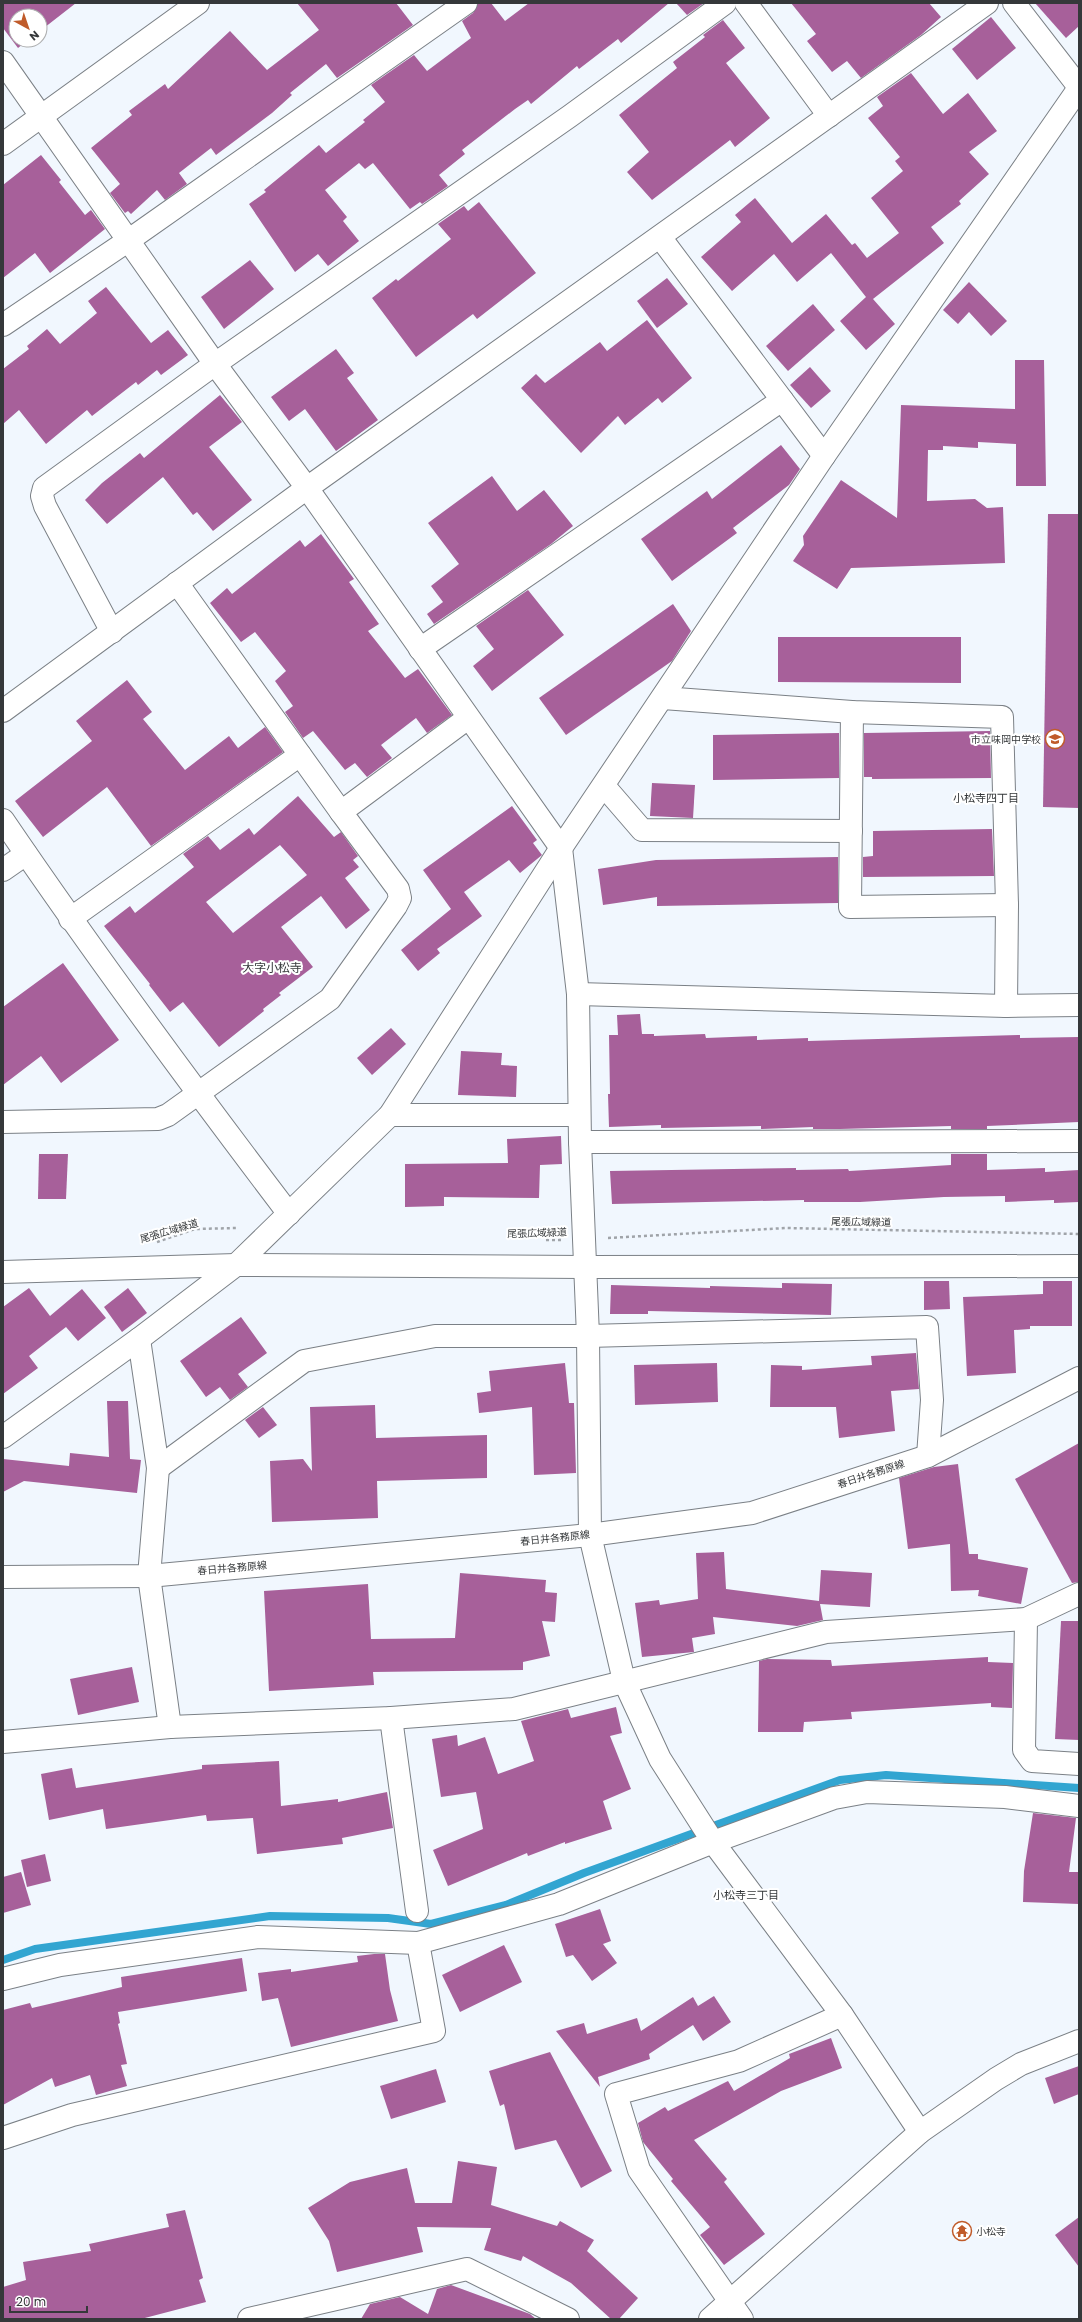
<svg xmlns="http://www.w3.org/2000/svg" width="1082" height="2322" viewBox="0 0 1082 2322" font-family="Poppins,'Noto Sans JP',sans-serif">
	<rect width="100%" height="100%" fill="#f1f7fe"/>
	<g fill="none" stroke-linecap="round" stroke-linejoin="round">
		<!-- stream -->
		<path stroke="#32a5d1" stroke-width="8" d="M 3,1960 L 35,1949 L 270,1916 L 388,1918 L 431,1924 L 506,1905 L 584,1873 L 840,1780 L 886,1775 L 1079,1788"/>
	</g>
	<!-- building -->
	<g fill="#a7609a" fill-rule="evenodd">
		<path d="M 3,3 L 76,3 L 40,31 L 40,16 L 16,16 L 16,40 L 28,40 L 18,48 L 3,28 Z"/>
		<path d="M 297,3 L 396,3 L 413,25 L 337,78 L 326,64 L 290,93 L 292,95 L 272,113 L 216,155 L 211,148 L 179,173 L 187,184 L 165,200 L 157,190 L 131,214 L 128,211 L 125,213 L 110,193 L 120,184 L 91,148 L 132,115 L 129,111 L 165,84 L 168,89 L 230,31 L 267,70 L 319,30 Z"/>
		<path d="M 478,3 L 491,3 L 505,21 L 529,3 L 669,3 L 621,43 L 618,39 L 579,69 L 577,66 L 531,104 L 528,100 L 515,109 L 462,150 L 465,154 L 439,175 L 448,186 L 422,204 L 420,202 L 410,209 L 373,163 L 365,169 L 359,163 L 325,190 L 347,217 L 343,221 L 359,241 L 328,266 L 318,254 L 295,272 L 249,204 L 266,192 L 264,190 L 319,145 L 326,153 L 365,122 L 363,120 L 385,102 L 371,85 L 414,55 L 427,71 L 471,38 L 462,21 L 473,13 Z"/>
		<path d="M 676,3 L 704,3 L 687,15 Z"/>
		<path d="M 791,3 L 929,3 L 941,17 L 921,35 L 861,78 L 847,61 L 832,72 L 807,41 L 816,34 Z"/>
		<path d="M 1035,3 L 1079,3 L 1079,26 L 1066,38 Z"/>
		<path d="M 991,17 L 1016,48 L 977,80 L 952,49 Z"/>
		<path d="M 723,20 L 745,48 L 726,63 L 770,118 L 735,147 L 730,140 L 652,200 L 627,172 L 649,152 L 619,115 L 677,68 L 673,62 L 705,37 L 703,35 Z"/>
		<path d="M 911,73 L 943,114 L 968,93 L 997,131 L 969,152 L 989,174 L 959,201 L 961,204 L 931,227 L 944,243 L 873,299 L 895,324 L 866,350 L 840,321 L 866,297 L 831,253 L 797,282 L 774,254 L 732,291 L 701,257 L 741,222 L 735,215 L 755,198 L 792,243 L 826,214 L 852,245 L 855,243 L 867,258 L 899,233 L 871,198 L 903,171 L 895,161 L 900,157 L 868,118 L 883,106 L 877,97 Z"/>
		<path d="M 41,155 L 61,180 L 59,182 L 85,215 L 91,210 L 105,229 L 50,273 L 35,253 L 3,278 L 3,185 Z"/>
		<path d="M 479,202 L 536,273 L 477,319 L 473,314 L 416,357 L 372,298 L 396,279 L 398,281 L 451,239 L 438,224 L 464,206 L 468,211 Z"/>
		<path d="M 250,260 L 274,289 L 224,329 L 201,297 Z"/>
		<path d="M 667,278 L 688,304 L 657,328 L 637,301 Z"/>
		<path d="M 969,282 L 1007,321 L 991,336 L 969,312 L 958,324 L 943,310 Z"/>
		<path d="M 106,287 L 151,343 L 168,330 L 188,355 L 161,375 L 157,370 L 138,385 L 136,382 L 92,416 L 87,410 L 46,444 L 19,410 L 3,424 L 3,369 L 29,349 L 27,346 L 47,329 L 60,344 L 97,313 L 88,301 Z"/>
		<path d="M 813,304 L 835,330 L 788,371 L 766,346 Z"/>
		<path d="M 647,320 L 692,378 L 662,403 L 658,398 L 625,425 L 618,416 L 581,453 L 521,388 L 536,374 L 545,383 L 600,342 L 607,351 Z"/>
		<path d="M 336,349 L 354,373 L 347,378 L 378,420 L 336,451 L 305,409 L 289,421 L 271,397 Z"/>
		<path d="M 1015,360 L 1044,360 L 1046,486 L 1016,486 L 1016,444 L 978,442 L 978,448 L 943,446 L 943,450 L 928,450 L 927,501 L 975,499 L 987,508 L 1003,507 L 1005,563 L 851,568 L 837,589 L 793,561 L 804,545 L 803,536 L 841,480 L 897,518 L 901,405 L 1015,409 Z"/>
		<path d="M 810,367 L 831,391 L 811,408 L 790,385 Z"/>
		<path d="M 220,395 L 242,422 L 209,447 L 252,500 L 213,531 L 197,512 L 193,515 L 163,477 L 107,524 L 85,500 L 102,483 L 140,453 L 144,458 Z"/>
		<path d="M 781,445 L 800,469 L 789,485 L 733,528 L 737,533 L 672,581 L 641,539 L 707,491 L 712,499 Z"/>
		<path d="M 492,476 L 517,511 L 544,490 L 573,526 L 551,544 L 434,624 L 427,614 L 443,602 L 431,586 L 459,564 L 428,523 Z"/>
		<path d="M 1048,514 L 1079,514 L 1079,808 L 1043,807 Z"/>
		<path d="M 321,534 L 354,579 L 349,582 L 379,624 L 368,631 L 405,678 L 418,669 L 452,715 L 427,733 L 416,718 L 381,745 L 392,758 L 367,777 L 355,763 L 345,770 L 313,731 L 303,738 L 285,712 L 293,706 L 275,681 L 286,671 L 255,632 L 241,642 L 210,603 L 227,588 L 232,594 L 300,540 L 305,547 Z"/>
		<path d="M 528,590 L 564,635 L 492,691 L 473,666 L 494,649 L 476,626 Z"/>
		<path d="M 673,604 L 691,631 L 672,661 L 566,735 L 539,698 Z"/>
		<path d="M 778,637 L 961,637 L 961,683 L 778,682 Z"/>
		<path d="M 127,680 L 152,712 L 143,719 L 185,770 L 229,736 L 238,748 L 265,727 L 283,752 L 151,846 L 107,787 L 43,837 L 15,801 L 92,741 L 76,721 Z"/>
		<path d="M 990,731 L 991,778 L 872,779 L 872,777 L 864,777 L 864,733 Z"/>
		<path d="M 839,733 L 839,778 L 713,780 L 713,735 Z"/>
		<path d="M 652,783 L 695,785 L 693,818 L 650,816 Z"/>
		<path d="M 298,796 L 334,837 L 341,832 L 358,856 L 353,860 L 359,867 L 345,878 L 370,910 L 346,929 L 321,896 L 281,927 L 313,967 L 279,993 L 281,995 L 263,1009 L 264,1011 L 219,1047 L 183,1002 L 170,1012 L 149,985 L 150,984 L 104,926 L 130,906 L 135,913 L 194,867 L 183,854 L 208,836 L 220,850 L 249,828 L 254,835 ZM 280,845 L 307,875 L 233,933 L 206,902 Z"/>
		<path d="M 512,806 L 537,840 L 533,843 L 542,855 L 520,873 L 509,860 L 464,892 L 482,916 L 437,949 L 440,953 L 418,971 L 401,950 L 451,909 L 423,870 Z"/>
		<path d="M 992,829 L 994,876 L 863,877 L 863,857 L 873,856 L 873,831 Z"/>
		<path d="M 838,857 L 838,903 L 657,906 L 657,897 L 603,905 L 598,869 L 656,860 Z"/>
		<path d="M 63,963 L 119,1040 L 61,1083 L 41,1056 L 3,1085 L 3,1007 Z"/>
		<path d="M 640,1014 L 642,1034 L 654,1034 L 654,1036 L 705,1034 L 706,1038 L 757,1036 L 757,1040 L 808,1038 L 808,1041 L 1020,1035 L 1020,1038 L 1079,1037 L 1079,1122 L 987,1126 L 987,1129 L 951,1129 L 951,1126 L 840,1129 L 813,1129 L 813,1127 L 761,1129 L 761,1126 L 661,1128 L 661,1125 L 609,1127 L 608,1094 L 610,1094 L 609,1035 L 618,1035 L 617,1015 Z"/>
		<path d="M 391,1028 L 406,1044 L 372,1075 L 357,1058 Z"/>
		<path d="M 461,1051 L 502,1053 L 501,1065 L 517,1066 L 516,1097 L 458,1095 Z"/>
		<path d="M 561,1136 L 562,1164 L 540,1165 L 539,1198 L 444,1197 L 444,1206 L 405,1207 L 405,1164 L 508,1163 L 507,1139 Z"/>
		<path d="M 39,1154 L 68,1154 L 66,1199 L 38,1199 Z"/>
		<path d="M 951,1154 L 987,1154 L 987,1170 L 1045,1168 L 1045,1172 L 1079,1170 L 1079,1202 L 1054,1203 L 1054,1200 L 1005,1202 L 1005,1196 L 944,1197 L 860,1202 L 804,1202 L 804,1200 L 612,1204 L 610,1171 L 796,1168 L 796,1170 L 848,1169 L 849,1171 L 902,1168 L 951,1165 Z"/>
		<path d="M 924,1281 L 949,1281 L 950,1309 L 924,1310 Z"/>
		<path d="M 1043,1281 L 1072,1281 L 1072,1326 L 1030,1326 L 1030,1329 L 1014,1330 L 1016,1373 L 967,1376 L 963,1297 L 1043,1294 Z"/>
		<path d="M 782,1283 L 832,1284 L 831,1315 L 648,1311 L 648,1314 L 610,1314 L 611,1285 L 710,1288 L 710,1286 L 782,1288 Z"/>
		<path d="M 29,1288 L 50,1316 L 82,1289 L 106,1318 L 78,1341 L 66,1327 L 29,1356 L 38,1368 L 3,1394 L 3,1307 Z"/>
		<path d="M 128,1288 L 147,1313 L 122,1332 L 104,1307 Z"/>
		<path d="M 241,1317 L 267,1353 L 238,1374 L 248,1387 L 230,1400 L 220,1387 L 206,1397 L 180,1361 Z"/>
		<path d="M 916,1353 L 919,1389 L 891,1391 L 895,1431 L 839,1438 L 836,1407 L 770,1407 L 771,1365 L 802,1366 L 802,1370 L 872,1365 L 871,1356 Z"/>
		<path d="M 565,1363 L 569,1403 L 574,1403 L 576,1473 L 534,1475 L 532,1407 L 479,1413 L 477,1393 L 491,1391 L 489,1371 Z"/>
		<path d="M 717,1363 L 718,1402 L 635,1405 L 634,1365 Z"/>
		<path d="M 107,1401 L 128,1401 L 130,1459 L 141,1460 L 137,1493 L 24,1481 L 3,1492 L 3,1459 L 69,1466 L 70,1453 L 109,1457 Z"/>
		<path d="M 375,1405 L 376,1438 L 487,1435 L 487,1478 L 377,1481 L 378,1518 L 272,1522 L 270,1461 L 303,1459 L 312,1471 L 310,1407 Z"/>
		<path d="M 263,1407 L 277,1425 L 259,1438 L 245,1420 Z"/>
		<path d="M 1079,1443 L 1079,1582 L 1072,1583 L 1015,1479 Z"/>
		<path d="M 958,1464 L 969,1554 L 978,1554 L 978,1559 L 1028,1568 L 1021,1604 L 978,1596 L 979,1590 L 951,1591 L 950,1544 L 908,1549 L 899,1478 L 934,1467 Z"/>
		<path d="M 724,1552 L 726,1589 L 819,1601 L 821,1570 L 872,1573 L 870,1607 L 820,1604 L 823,1620 L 797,1626 L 713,1617 L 715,1634 L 692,1638 L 694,1652 L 642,1657 L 635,1603 L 659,1600 L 660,1605 L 698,1599 L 696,1553 Z"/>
		<path d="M 460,1573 L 546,1580 L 545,1592 L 557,1593 L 555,1622 L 542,1621 L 550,1656 L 523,1662 L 523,1670 L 373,1672 L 374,1685 L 269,1691 L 264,1591 L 368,1584 L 371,1639 L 455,1638 Z"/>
		<path d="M 1061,1621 L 1079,1621 L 1079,1740 L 1055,1739 Z"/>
		<path d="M 988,1657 L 988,1662 L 1013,1663 L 1012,1708 L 991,1707 L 991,1703 L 851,1712 L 852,1719 L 804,1722 L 803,1732 L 758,1732 L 759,1661 L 767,1659 L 831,1660 L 832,1666 Z"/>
		<path d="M 132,1667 L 139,1702 L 78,1715 L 70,1679 Z"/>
		<path d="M 616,1707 L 622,1733 L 610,1736 L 631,1789 L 603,1801 L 612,1829 L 565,1844 L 565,1842 L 528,1856 L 527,1853 L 448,1886 L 433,1850 L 483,1829 L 476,1792 L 441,1797 L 432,1739 L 457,1735 L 458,1746 L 485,1737 L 498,1774 L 534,1761 L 521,1721 L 568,1709 L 571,1718 Z"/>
		<path d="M 279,1761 L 281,1806 L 338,1799 L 338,1802 L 387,1792 L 393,1828 L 342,1838 L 343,1844 L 257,1854 L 253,1818 L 207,1821 L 206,1815 L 106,1829 L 103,1809 L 49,1820 L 41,1774 L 72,1768 L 76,1788 L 202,1769 L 202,1765 Z"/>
		<path d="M 1033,1813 L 1076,1818 L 1069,1872 L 1079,1872 L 1079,1904 L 1023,1902 L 1024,1871 Z"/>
		<path d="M 45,1854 L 51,1881 L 27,1887 L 21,1860 Z"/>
		<path d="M 21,1872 L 31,1905 L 3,1913 L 3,1877 Z"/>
		<path d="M 600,1909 L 611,1941 L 603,1944 L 617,1963 L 592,1981 L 573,1955 L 566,1957 L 555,1924 Z"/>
		<path d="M 504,1945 L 522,1982 L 460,2012 L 442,1975 Z"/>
		<path d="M 374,1954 L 385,1954 L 390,1990 L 398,2021 L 291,2047 L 278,1998 L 262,2001 L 258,1973 L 291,1969 L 291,1972 L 358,1962 L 357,1956 Z"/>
		<path d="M 242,1958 L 247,1991 L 118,2012 L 120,2023 L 118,2024 L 127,2064 L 121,2065 L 127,2086 L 96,2095 L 90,2075 L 55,2087 L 52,2078 L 3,2105 L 3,2010 L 30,2003 L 32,2008 L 122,1987 L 121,1977 Z"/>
		<path d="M 714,1996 L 731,2022 L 703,2041 L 693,2025 L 649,2054 L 650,2059 L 598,2077 L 600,2087 L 556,2031 L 584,2023 L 587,2034 L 637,2018 L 641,2031 L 693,1997 L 698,2006 Z"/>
		<path d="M 831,2038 L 842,2068 L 781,2091 L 694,2140 L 727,2179 L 724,2182 L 765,2234 L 724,2265 L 700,2235 L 710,2227 L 671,2181 L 673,2179 L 643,2142 L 638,2123 L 665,2107 L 668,2111 L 728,2081 L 734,2091 L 790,2058 L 789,2054 Z"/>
		<path d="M 550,2052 L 612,2171 L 581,2188 L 556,2140 L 515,2150 L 504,2104 L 500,2106 L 489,2071 Z"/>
		<path d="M 1079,2066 L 1079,2094 L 1054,2104 L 1045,2078 Z"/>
		<path d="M 436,2069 L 446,2102 L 391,2119 L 380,2086 Z"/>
		<path d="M 458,2161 L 497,2167 L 491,2205 L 557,2226 L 560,2221 L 594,2240 L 587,2251 L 638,2298 L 619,2319 L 611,2319 L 571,2283 L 523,2256 L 521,2261 L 484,2250 L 491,2228 L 417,2227 L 423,2252 L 337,2272 L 329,2241 L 308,2208 L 350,2182 L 407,2168 L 415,2203 L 452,2203 Z"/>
		<path d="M 185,2210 L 203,2278 L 199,2280 L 206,2302 L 141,2319 L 3,2319 L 3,2287 L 26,2280 L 23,2262 L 91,2251 L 89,2244 L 169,2227 L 166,2214 Z"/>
		<path d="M 1079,2217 L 1079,2267 L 1055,2235 Z"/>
		<path d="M 451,2285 L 530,2314 L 536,2319 L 361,2319 L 370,2304 L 400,2297 L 428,2314 L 437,2289 Z"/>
	</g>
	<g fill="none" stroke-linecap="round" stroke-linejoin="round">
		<!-- minor casing -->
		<g stroke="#7b8086" stroke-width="24">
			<g id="minor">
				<path d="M 746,3 L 829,116"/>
				<path d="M 1014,3 L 1079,87"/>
				<path d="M 3,62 L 215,364 L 307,488 L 561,848 L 578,994 L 580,1142 L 588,1336 L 590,1535 L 624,1681 L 660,1759 L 713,1842 L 842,2015 L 920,2132"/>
				<path d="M 3,144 L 198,3"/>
				<path d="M 660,237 L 824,456"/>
				<path d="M 3,325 L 129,240 L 466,3"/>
				<path d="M 177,583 L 341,812"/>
				<path d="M 112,632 L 45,506 L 42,496 L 44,488 L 215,364 L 570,116 L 725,3"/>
				<path d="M 420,649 L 782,400"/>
				<path d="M 663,698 L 852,712 L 1002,717 L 1007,905 L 1006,1006"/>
				<path d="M 3,711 L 307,488 L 987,3"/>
				<path d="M 852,712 L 850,907 L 1007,905"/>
				<path d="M 604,786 L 642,830 L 851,831"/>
				<path d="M 3,820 C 94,954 191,1085 289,1214"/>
				<path d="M 3,870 L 26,854"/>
				<path d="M 70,919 L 300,755"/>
				<path d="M 578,994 L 1006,1006 L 1079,1005"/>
				<path d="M 390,1115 L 579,1115"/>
				<path d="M 3,1122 L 158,1119 L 168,1115 L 330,999 L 396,906 L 400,898 L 398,889 L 341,812 L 468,718"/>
				<path d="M 580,1142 L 1079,1141"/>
				<path d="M 3,1272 L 236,1265 L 584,1267 L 1079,1266"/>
				<path d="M 139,1339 L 158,1468 L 149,1576 L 170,1727"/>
				<path d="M 3,1437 L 139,1339 L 236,1265 L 390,1115 L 561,848 L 824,456 L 1079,88"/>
				<path d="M 158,1468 L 304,1361 L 435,1336 L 588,1336 L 927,1327 L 932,1400 L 928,1456"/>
				<path d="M 1026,1619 L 1024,1750 L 1032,1761 L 1079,1764"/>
				<path d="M 391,1718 L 417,1911"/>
				<path d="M 3,1742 L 170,1727 L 391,1718 L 514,1709 L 826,1632 L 1026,1619 L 1079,1594"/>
				<path d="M 3,1979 L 60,1965 L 258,1937 L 418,1943 L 559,1904 L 713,1842 L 834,1798 L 867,1792 L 1005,1797 L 1079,1806"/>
				<path d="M 3,2138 L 72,2115 L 434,2031 L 418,1943"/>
				<path d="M 249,2319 L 467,2269 L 568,2319"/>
				<path d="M 710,2319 L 920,2132 L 996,2079 L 1021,2064 L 1079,2041"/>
				<path d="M 742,2319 L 639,2170 L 616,2094 L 739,2061 L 842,2015"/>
			</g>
		</g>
		<!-- major casing -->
		<g stroke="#7b8086" stroke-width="24">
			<path id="major" d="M 3,1577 L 149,1576 L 590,1535 L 752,1513 L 928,1456 L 1079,1378"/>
		</g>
		<!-- path -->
		<g stroke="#a0a4a9" stroke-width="2.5" stroke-dasharray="3 3" stroke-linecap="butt">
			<path d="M 608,1238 L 786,1228 L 1079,1234"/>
			<path d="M 546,1240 L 561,1240"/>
			<path d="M 157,1242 L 195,1229 L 238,1228"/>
		</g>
		<!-- minor -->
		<use href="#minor" stroke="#fff" stroke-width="22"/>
		<!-- major -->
		<use href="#major" stroke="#fff" stroke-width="22"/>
	</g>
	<!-- icons -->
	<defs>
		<g id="school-ring" transform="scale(1)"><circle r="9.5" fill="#fff" stroke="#c05b2a" stroke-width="1.5"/><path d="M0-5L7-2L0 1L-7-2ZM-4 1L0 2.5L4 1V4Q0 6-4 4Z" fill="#c05b2a"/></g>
		<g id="temple-ring" transform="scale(1)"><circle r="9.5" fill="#fff" stroke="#c05b2a" stroke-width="1.5"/><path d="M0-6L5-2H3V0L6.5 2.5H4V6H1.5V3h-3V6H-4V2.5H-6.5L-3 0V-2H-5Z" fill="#c05b2a"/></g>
	</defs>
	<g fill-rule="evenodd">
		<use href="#school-ring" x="1055" y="739"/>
		<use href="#temple-ring" x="962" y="2231"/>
	</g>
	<g text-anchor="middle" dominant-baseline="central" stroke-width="4" stroke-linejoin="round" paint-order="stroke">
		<!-- poi labels -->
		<g font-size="10" fill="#35383a" stroke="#fff" text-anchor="end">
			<text x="1041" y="739">市立味岡中学校</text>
			<text x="976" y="2231" text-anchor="start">小松寺</text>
		</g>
		<!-- street labels -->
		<g font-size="10" fill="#35383a" stroke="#fff">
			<text transform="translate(861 1222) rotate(1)">尾張広域緑道</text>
			<text transform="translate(169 1231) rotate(-16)">尾張広域緑道</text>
			<text transform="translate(537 1233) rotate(-2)">尾張広域緑道</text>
			<text transform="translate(871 1474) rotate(-18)">春日井各務原線</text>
			<text transform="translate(555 1538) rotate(-6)">春日井各務原線</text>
			<text transform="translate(232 1568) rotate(-5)">春日井各務原線</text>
		</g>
		<!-- neighbourhood labels -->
		<g font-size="11" fill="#35383a" stroke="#fff">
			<text x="986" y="798">小松寺四丁目</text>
			<text x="746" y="1895">小松寺三丁目</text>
		</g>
		<!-- quarter labels -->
		<g font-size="12" fill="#35383a" stroke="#fff">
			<text x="272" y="967">大字小松寺</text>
		</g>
	</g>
	<!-- border -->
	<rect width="1082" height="2322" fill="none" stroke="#35383a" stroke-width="8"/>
	<!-- north arrow -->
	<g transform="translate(28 28) rotate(140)"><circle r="19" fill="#ffffff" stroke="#aeafb0"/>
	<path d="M0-3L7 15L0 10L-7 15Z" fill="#c05b2a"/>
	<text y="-6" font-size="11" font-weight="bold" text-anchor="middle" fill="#35383a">N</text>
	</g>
	<!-- scale -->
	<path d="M10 2306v6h77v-6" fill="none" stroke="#35383a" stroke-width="2"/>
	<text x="16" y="2306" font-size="12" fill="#35383a" stroke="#ffffff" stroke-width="3" paint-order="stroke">20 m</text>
</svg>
